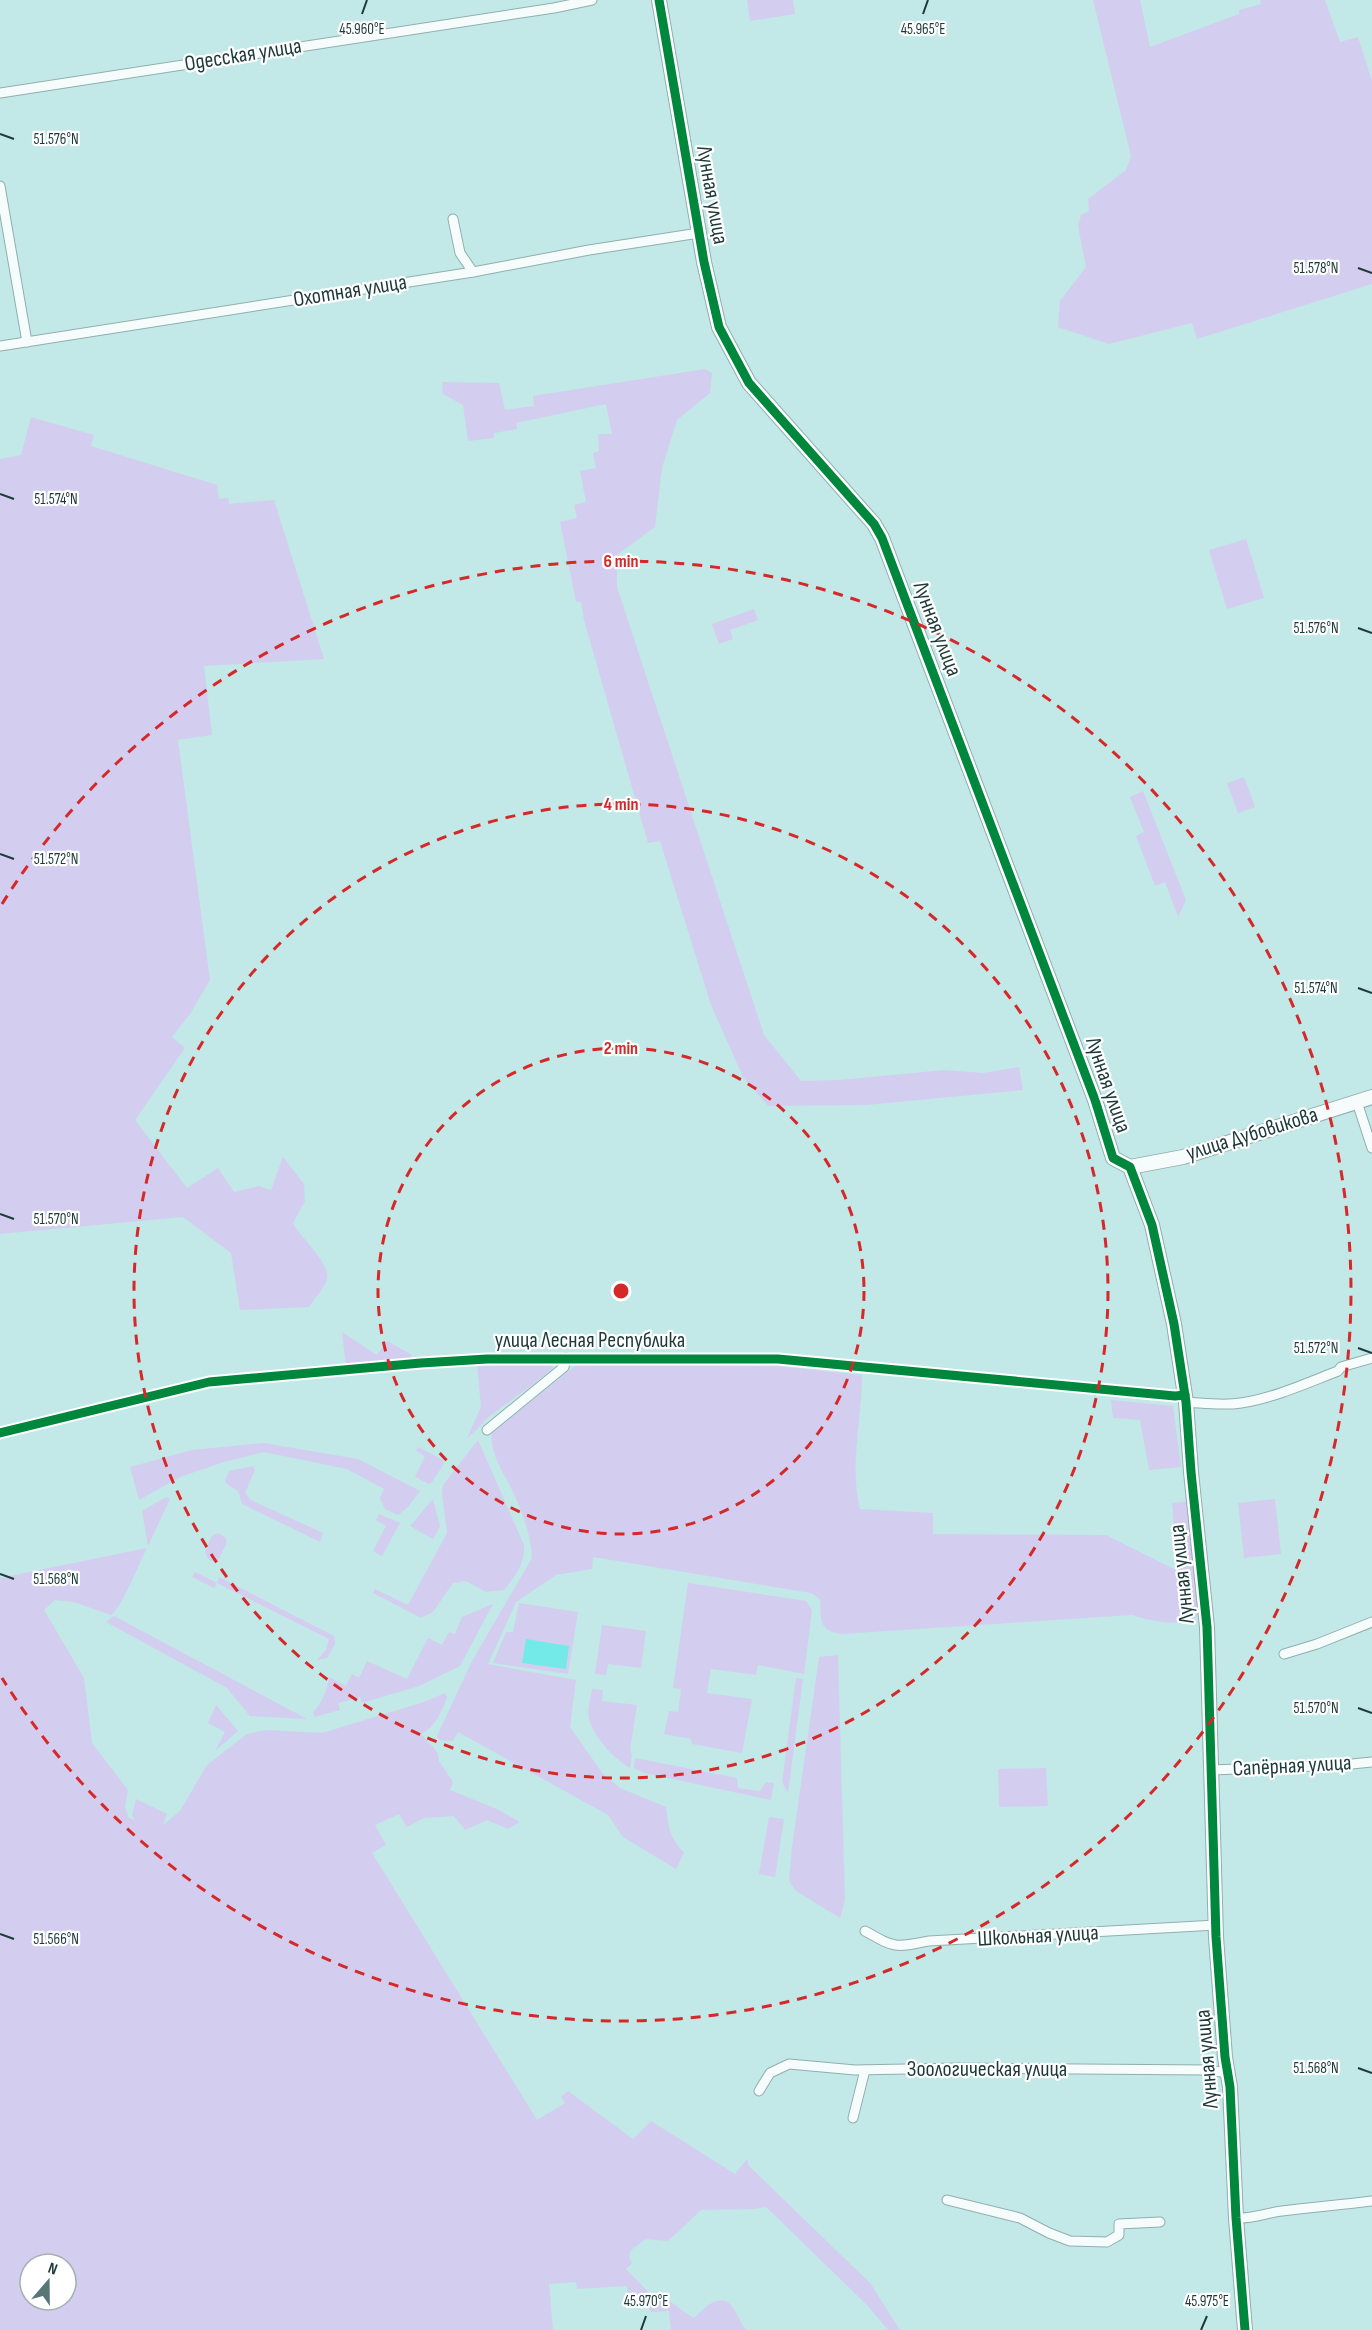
<svg xmlns="http://www.w3.org/2000/svg" width="1372" height="2330" viewBox="0 0 1372 2330" font-family="'Sofia Sans Condensed',sans-serif">
	<rect width="100%" height="100%" fill="#c2e8e7"/>
	<!-- green -->
	<g fill="#d3ceef" fill-rule="evenodd">
		<path d="M 747,0 L 793,0 L 795,14 L 750,21 Z"/>
		<path d="M 1093,0 L 1140,0 L 1150,47 L 1239,14 L 1239,10 L 1261,4 L 1260,0 L 1325,0 L 1340,42 L 1358,37 L 1372,81 L 1372,284 L 1197,339 L 1192,323 L 1109,344 L 1058,327 L 1060,301 L 1086,267 L 1078,226 L 1081,215 L 1089,211 L 1088,199 L 1126,170 L 1131,156 Z"/>
		<path d="M 705,369 L 712,373 L 710,393 L 677,420 L 662,468 L 655,527 L 617,555 L 617,587 L 764,1035 L 801,1081 L 839,1080 L 944,1070 L 983,1073 L 1019,1067 L 1023,1090 L 867,1105 L 768,1106 L 743,1077 L 711,1005 L 660,841 L 648,843 L 584,620 L 581,602 L 576,602 L 560,522 L 577,518 L 574,505 L 586,502 L 580,471 L 596,468 L 593,453 L 599,451 L 598,434 L 612,434 L 606,404 L 516,423 L 517,429 L 494,433 L 494,438 L 468,441 L 463,405 L 443,394 L 442,382 L 499,383 L 505,410 L 534,406 L 533,396 Z"/>
		<path d="M 31,417 L 94,435 L 91,446 L 217,485 L 219,499 L 228,498 L 229,504 L 274,500 L 324,659 L 204,666 L 212,735 L 178,740 L 210,980 L 190,1014 L 172,1037 L 185,1048 L 135,1120 L 187,1188 L 218,1168 L 234,1192 L 259,1186 L 271,1190 L 283,1157 L 304,1184 L 305,1201 L 293,1223 C 301,1238 331,1264 327,1279 C 325,1288 314,1299 309,1307 L 240,1310 L 231,1253 L 183,1217 L 0,1234 L 0,459 L 21,455 Z"/>
		<path d="M 1246,539 L 1264,598 L 1227,609 L 1209,550 Z"/>
		<path d="M 754,609 L 758,620 L 730,630 L 733,639 L 719,644 L 712,624 Z"/>
		<path d="M 1244,777 L 1255,807 L 1238,813 L 1227,783 Z"/>
		<path d="M 1143,791 L 1186,900 L 1178,917 L 1165,882 L 1155,886 L 1136,836 L 1144,832 L 1130,797 Z"/>
		<path d="M 342,1332 L 377,1355 L 387,1341 L 412,1355 L 410,1359 L 346,1367 Z"/>
		<path d="M 541,1362 L 552,1364 L 553,1368 C 534,1385 512,1399 491,1415 C 483,1421 477,1431 467,1438 L 481,1407 L 477,1364 Z"/>
		<path d="M 582,1363 L 777,1366 L 862,1375 C 862,1420 849,1465 860,1509 L 933,1513 L 933,1534 L 1106,1535 L 1178,1571 L 1172,1503 L 1190,1501 L 1200,1612 C 1198,1615 1196,1618 1193,1619 C 1181,1627 1145,1620 1132,1615 L 841,1634 C 818,1631 821,1618 820,1599 L 811,1593 L 593,1557 L 592,1569 L 556,1575 L 516,1602 L 488,1664 L 576,1680 L 570,1727 L 603,1774 L 620,1788 L 666,1807 C 668,1825 670,1840 684,1852 L 676,1869 L 623,1837 L 608,1815 L 458,1732 L 453,1741 L 440,1740 L 437,1736 L 472,1661 L 532,1558 C 531,1535 522,1511 512,1490 C 504,1473 489,1453 492,1433 L 575,1366 Z"/>
		<path d="M 1111,1400 L 1173,1406 L 1181,1467 L 1149,1470 L 1140,1420 L 1113,1418 Z"/>
		<path d="M 478,1440 L 524,1545 C 525,1564 516,1575 504,1590 L 486,1592 L 466,1581 L 453,1583 L 433,1612 L 421,1618 L 373,1593 L 375,1589 L 408,1605 L 447,1533 L 442,1493 L 443,1485 Z"/>
		<path d="M 264,1443 L 358,1459 L 420,1491 L 407,1508 L 398,1515 L 385,1509 L 380,1498 L 384,1489 L 347,1469 L 264,1452 L 224,1462 L 180,1477 L 139,1500 L 130,1467 L 192,1450 Z"/>
		<path d="M 418,1447 L 443,1460 L 444,1464 L 432,1482 L 429,1484 L 415,1477 L 425,1456 L 416,1451 Z"/>
		<path d="M 253,1466 L 255,1470 L 245,1493 L 251,1500 L 323,1533 L 320,1542 L 242,1504 L 238,1491 L 228,1485 L 225,1481 L 229,1471 Z"/>
		<path d="M 166,1497 L 170,1499 L 148,1546 L 142,1511 Z"/>
		<path d="M 433,1499 L 440,1526 L 433,1539 L 410,1526 Z"/>
		<path d="M 1275,1499 L 1281,1554 L 1244,1558 L 1238,1503 Z"/>
		<path d="M 379,1514 L 400,1523 L 382,1556 L 373,1551 L 386,1526 L 376,1520 Z"/>
		<path d="M 218,1533 L 226,1538 L 227,1542 L 217,1563 L 208,1559 L 205,1552 L 212,1536 Z"/>
		<path d="M 147,1548 C 139,1563 123,1606 111,1615 L 74,1602 L 55,1600 L 44,1610 L 84,1678 L 92,1743 L 128,1790 L 125,1807 L 129,1818 L 135,1820 L 132,1815 L 136,1799 L 167,1814 L 163,1825 L 180,1811 L 207,1765 L 247,1734 L 267,1730 L 322,1733 L 424,1702 L 445,1693 L 447,1697 C 442,1712 435,1727 421,1734 L 435,1749 L 438,1754 L 439,1761 L 453,1782 L 450,1790 L 497,1809 L 520,1822 L 508,1829 L 487,1820 L 465,1830 L 454,1816 L 424,1818 L 407,1827 L 399,1814 L 375,1825 L 386,1845 L 372,1853 L 537,2120 L 565,2103 L 561,2097 L 568,2091 L 633,2139 L 651,2121 L 735,2174 L 747,2159 L 749,2166 L 870,2283 L 900,2330 L 888,2330 L 868,2306 L 766,2207 L 754,2209 L 701,2210 L 668,2241 L 646,2239 L 631,2250 L 629,2258 L 632,2263 L 626,2269 L 658,2302 L 664,2297 L 693,2318 C 700,2314 705,2306 712,2303 C 733,2292 736,2318 746,2330 L 671,2330 L 669,2311 L 651,2312 L 645,2300 L 628,2297 L 627,2286 L 577,2289 L 576,2282 L 549,2284 L 553,2330 L 0,2330 L 0,1578 ZM 30,2264 L 66,2264 L 66,2300 L 30,2300 Z"/>
		<path d="M 195,1572 L 217,1583 L 219,1577 L 334,1636 L 335,1644 L 327,1658 L 317,1660 L 326,1650 L 329,1639 L 217,1583 L 214,1588 L 192,1577 Z"/>
		<path d="M 688,1583 L 806,1601 L 812,1610 L 804,1674 L 758,1665 L 756,1675 L 711,1669 L 707,1693 L 752,1699 L 742,1753 L 692,1744 L 691,1739 L 664,1734 L 669,1711 L 678,1712 L 681,1689 L 673,1688 Z"/>
		<path d="M 519,1603 L 578,1612 L 568,1674 L 493,1663 L 506,1632 L 513,1632 Z"/>
		<path d="M 493,1604 L 460,1666 L 419,1686 L 362,1703 L 360,1697 L 338,1703 L 340,1710 L 314,1717 L 313,1712 C 323,1702 327,1690 329,1677 L 346,1686 L 352,1674 L 359,1678 L 367,1661 L 407,1679 L 428,1638 L 442,1645 L 449,1632 L 455,1634 L 462,1617 Z"/>
		<path d="M 114,1616 L 307,1719 L 250,1716 L 227,1688 L 106,1622 Z"/>
		<path d="M 602,1625 L 646,1631 L 641,1668 L 608,1664 L 606,1675 L 595,1674 Z"/>
		<path d="M 838,1655 L 845,1900 L 840,1918 L 796,1891 L 789,1881 L 792,1847 L 819,1657 Z"/>
		<path d="M 796,1678 L 803,1679 L 788,1793 L 782,1782 Z"/>
		<path d="M 592,1689 L 603,1690 L 602,1701 L 637,1705 L 630,1750 L 632,1755 L 630,1768 C 615,1759 596,1740 590,1722 C 586,1713 591,1698 592,1689 Z"/>
		<path d="M 216,1705 L 238,1731 L 215,1751 L 225,1732 L 208,1723 Z"/>
		<path d="M 635,1758 L 737,1778 L 738,1788 L 760,1791 L 766,1782 L 774,1783 L 771,1800 L 644,1773 L 634,1768 Z"/>
		<path d="M 1046,1768 L 1048,1806 L 999,1807 L 998,1769 Z"/>
		<path d="M 769,1817 L 784,1819 L 775,1877 L 759,1874 Z"/>
	</g>
	<!-- water -->
	<path fill="#74eae8" d="M 526,1639 L 569,1646 L 566,1669 L 522,1663 Z"/>
	<g fill="none" stroke-linecap="round" stroke-linejoin="round">
		<!-- street casing -->
		<g stroke="#90afae" stroke-width="11">
			<g id="street">
				<path d="M 0,93 L 554,8 L 592,0"/>
				<path d="M 0,186 L 27,342"/>
				<path d="M 453,219 L 460,253 L 473,272"/>
				<path d="M 0,346 L 473,272 L 589,250 L 699,233"/>
				<path d="M 1357,1102 L 1372,1148"/>
				<path d="M 1186,1402 C 1204,1403 1222,1406 1241,1403 C 1274,1398 1307,1383 1338,1371 L 1341,1367 L 1372,1358"/>
				<path d="M 487,1430 L 564,1367 L 566,1358"/>
				<path d="M 0,1433 L 209,1382 L 421,1363 L 487,1359 L 778,1359 L 1175,1396 L 1185,1395"/>
				<path d="M 1284,1654 L 1317,1644 L 1372,1622"/>
				<path d="M 1211,1770 L 1342,1765 L 1372,1762"/>
				<path d="M 865,1931 C 895,1948 894,1948 929,1941 L 1216,1925"/>
				<path d="M 759,2091 L 770,2073 L 789,2064 L 855,2070 L 958,2068 L 1208,2070 L 1228,2073"/>
				<path d="M 853,2118 L 865,2070"/>
				<path d="M 947,2200 L 1020,2218 L 1049,2233 L 1070,2241 L 1107,2242 L 1119,2235 L 1119,2224 L 1160,2222"/>
				<path d="M 1236,2218 C 1252,2219 1266,2213 1282,2211 C 1312,2207 1342,2205 1372,2201"/>
			</g>
		</g>
		<!-- secondary casing -->
		<g stroke="#90afae" stroke-width="16">
			<g id="secondary">
				<path d="M 659,0 L 704,262 L 719,327 L 749,383 L 874,524 L 882,538 L 1095,1100 L 1113,1158 L 1130,1167 L 1152,1225 L 1174,1324 L 1186,1402 L 1191,1472 L 1207,1627 L 1216,1937 L 1225,2057 L 1230,2087 L 1236,2218 L 1245,2330"/>
				<path d="M 1130,1167 L 1183,1157 L 1372,1097"/>
			</g>
		</g>
		<!-- street -->
		<use href="#street" stroke="#f6fcfb" stroke-width="9"/>
		<!-- secondary -->
		<use href="#secondary" stroke="#f6fcfb" stroke-width="14"/>
		<!-- cycleway casing -->
		<g stroke="#fff" stroke-width="13">
			<g id="cycleway">
				<path d="M 659,0 L 704,262 L 719,327 L 749,383 L 874,524 L 882,538 L 1095,1100 L 1113,1158 L 1130,1167 L 1152,1225 L 1174,1324 L 1186,1402 L 1191,1472 L 1207,1627 L 1216,1937 L 1225,2057 L 1230,2087 L 1236,2218 L 1245,2330"/>
				<path d="M 0,1433 L 209,1382 L 421,1363 L 487,1359 L 778,1359 L 1175,1396 L 1185,1395"/>
			</g>
		</g>
		<!-- cycleway -->
		<use href="#cycleway" stroke="#00873e" stroke-width="9"/>
	</g>
	<!-- ticks -->
	<path fill="none" stroke="#1d3a39" stroke-width="2" d="M 362,14 L 367,0M 923,14 L 928,0M 0,134 L 14,139M 1358,268 L 1372,273M 0,494 L 14,499M 1358,628 L 1372,633M 0,854 L 14,859M 1358,988 L 1372,993M 0,1214 L 14,1219M 1358,1348 L 1372,1353M 0,1574 L 14,1579M 1358,1708 L 1372,1713M 0,1934 L 14,1939M 1358,2068 L 1372,2073M 641,2330 L 646,2316M 1201,2330 L 1207,2316"/>
	<!-- distance rings -->
	<g fill="none" stroke="#d62828" stroke-width="3" stroke-dasharray="10 8">
		<circle cx="621" cy="1291" r="243"/>
		<circle cx="621" cy="1291" r="487"/>
		<path d="M2 904A730 730 0 1 1 2 1678"/>
	</g>
	<g text-anchor="middle" dominant-baseline="central" stroke-width="4.5" stroke-linejoin="round" paint-order="stroke">
		<!-- street labels -->
		<g font-size="22" fill="#1d3a39" stroke="#fff">
			<text transform="translate(243 55) rotate(-9)">Одесская улица</text>
			<text transform="translate(712 195) rotate(80)">Лунная улица</text>
			<text transform="translate(350 291) rotate(-9)">Охотная улица</text>
			<text transform="translate(937 629) rotate(69)">Лунная улица</text>
			<text transform="translate(1108 1085) rotate(71)">Лунная улица</text>
			<text transform="translate(1252 1134) rotate(-17)">улица Дубовикова</text>
			<text x="590" y="1340">улица Лесная Республика</text>
			<text transform="translate(1182 1574) rotate(-96)">Лунная улица</text>
			<text transform="translate(1292 1766) rotate(-3)">Сапёрная улица</text>
			<text transform="translate(1038 1936) rotate(-3)">Школьная улица</text>
			<text transform="translate(1207 2059) rotate(-95)">Лунная улица</text>
			<text x="987" y="2069">Зоологическая улица</text>
		</g>
	</g>
	<g font-size="15" text-anchor="middle" fill="#1d3a39" stroke="#fff" stroke-width="4.5" stroke-linejoin="round" paint-order="stroke">
		<text x="362" y="34">45.960°E</text>
		<text x="923" y="34">45.965°E</text>
		<text x="56" y="144">51.576°N</text>
		<text x="1316" y="273">51.578°N</text>
		<text x="56" y="504">51.574°N</text>
		<text x="1316" y="633">51.576°N</text>
		<text x="56" y="864">51.572°N</text>
		<text x="1316" y="993">51.574°N</text>
		<text x="56" y="1224">51.570°N</text>
		<text x="1316" y="1353">51.572°N</text>
		<text x="56" y="1584">51.568°N</text>
		<text x="1316" y="1713">51.570°N</text>
		<text x="56" y="1944">51.566°N</text>
		<text x="1316" y="2073">51.568°N</text>
		<text x="646" y="2306">45.970°E</text>
		<text x="1207" y="2306">45.975°E</text>
	</g>
	<circle cx="621" cy="1291" r="9" fill="#d62828" stroke="#fff" stroke-width="3"/>
	<g font-size="18" text-anchor="middle" font-weight="bold" fill="#d62828" stroke="#fff" stroke-width="4.5" stroke-linejoin="round" paint-order="stroke">
		<text x="621" y="567">6 min</text>
		<text x="621" y="810">4 min</text>
		<text x="621" y="1054">2 min</text>
	</g>
	<!-- north arrow -->
	<g transform="translate(48 2282) rotate(20)"><circle r="28" fill="#ffffff" stroke="#a5b0b0" stroke-width="1.5"/>
	<path d="M0-4.5L10 22L0 15L-10 22Z" fill="#577776"/>
	<text y="-9" font-size="16" font-weight="bold" text-anchor="middle" fill="#1d3a39">N</text>
	</g>
</svg>
